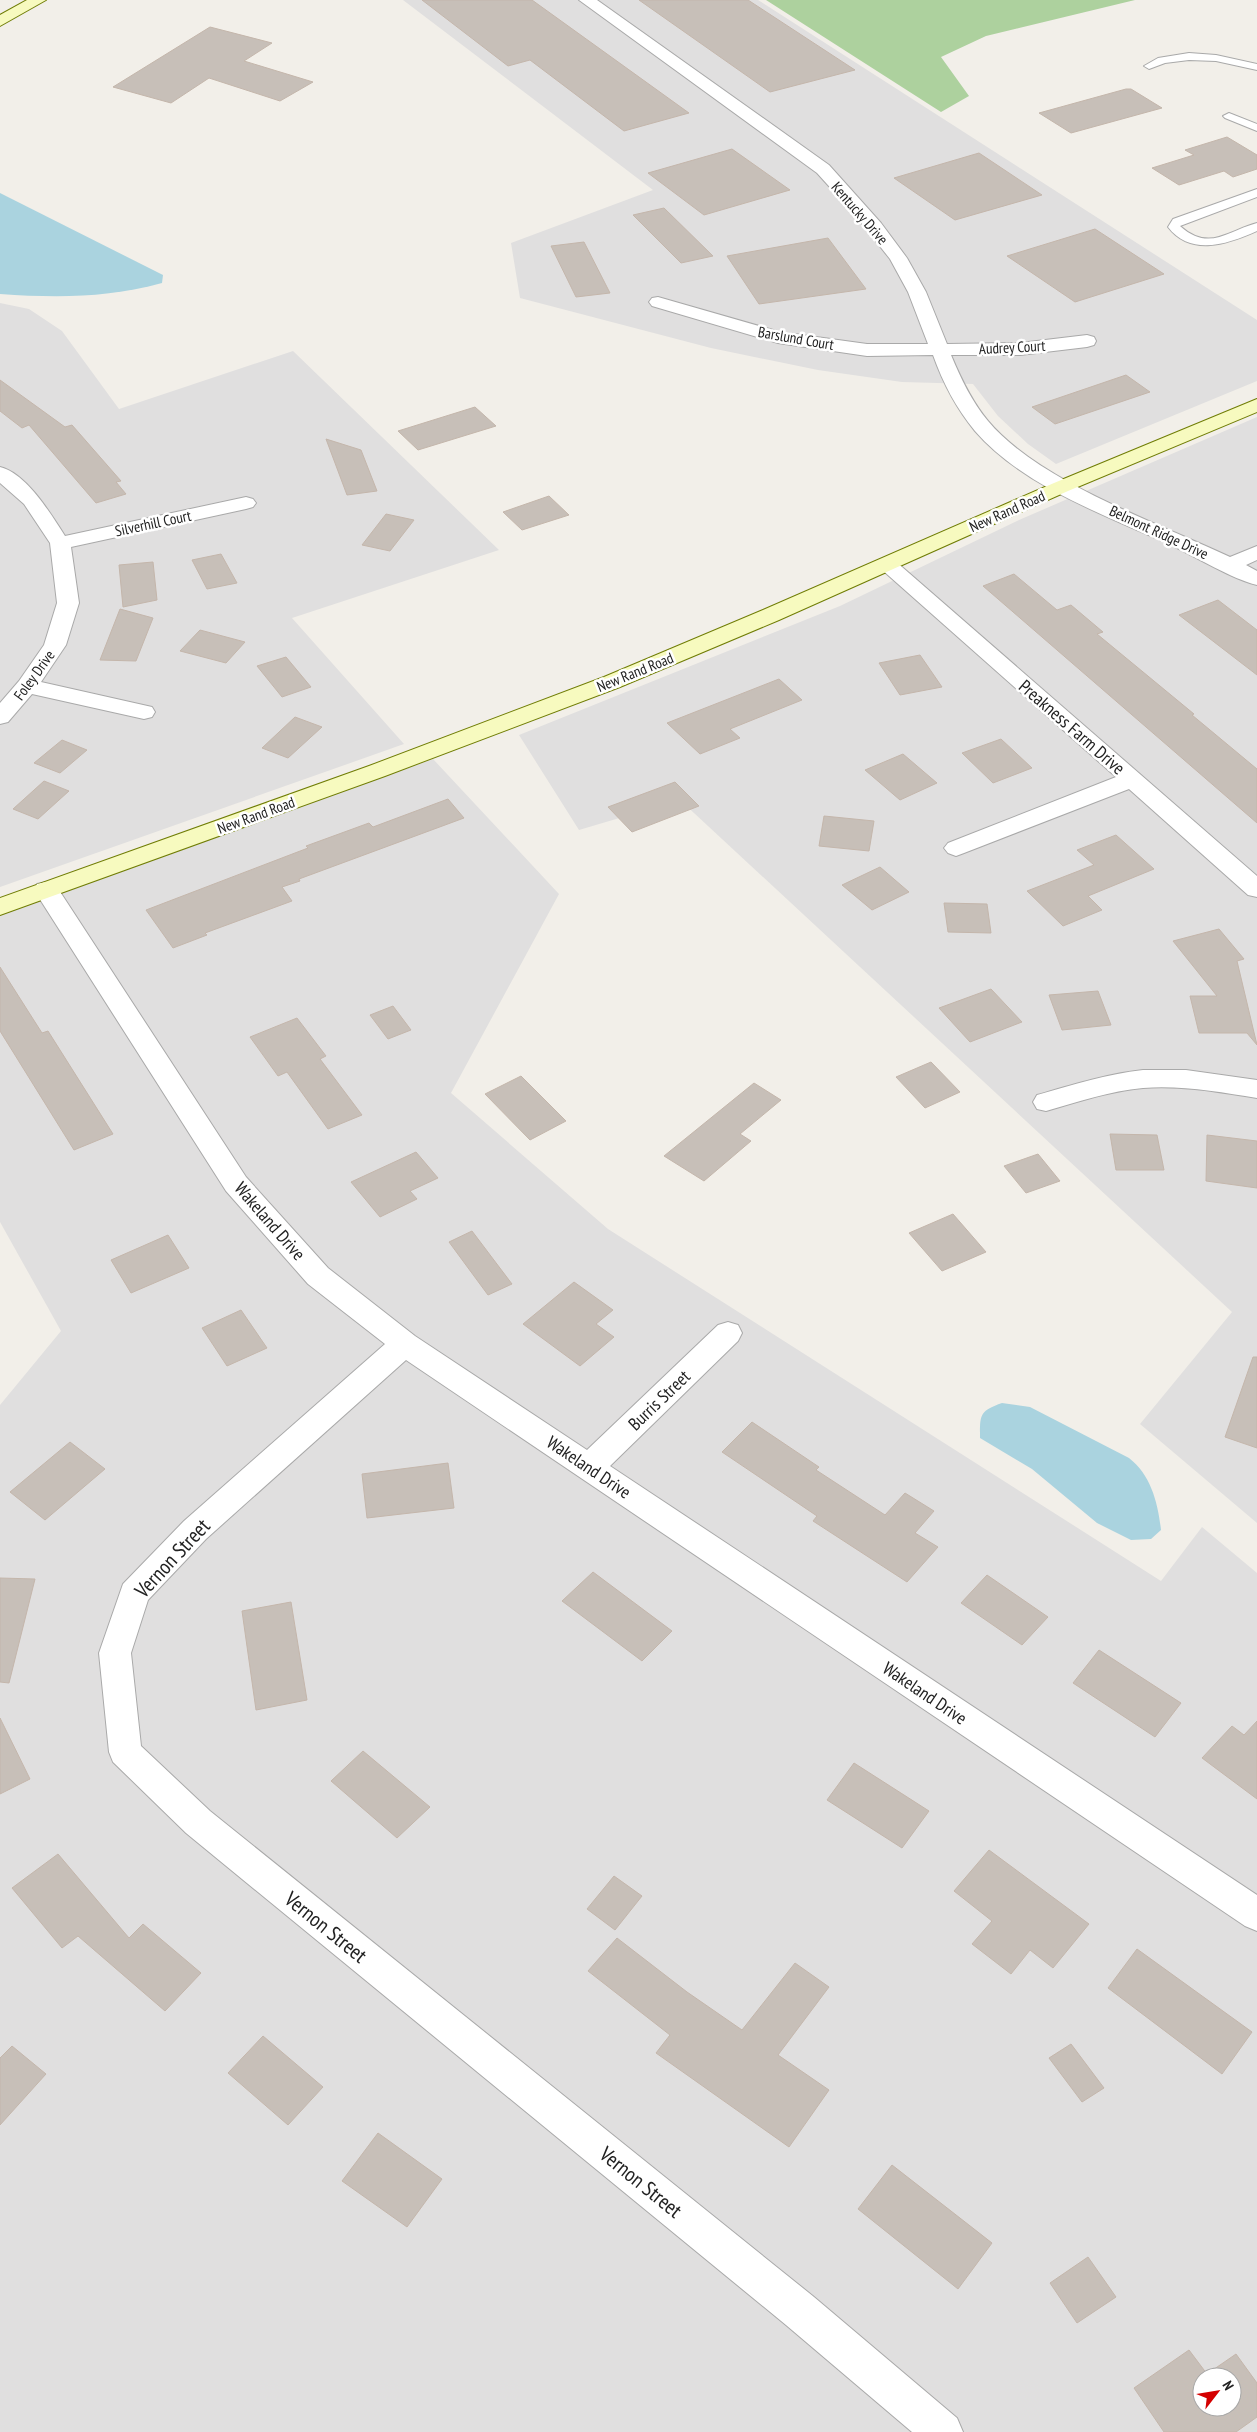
<svg xmlns="http://www.w3.org/2000/svg" width="1257" height="2432" viewBox="0 0 1257 2432" font-family="'PT Sans Narrow',sans-serif">
	<rect width="100%" height="100%" fill="#f2efe9"/>
	<!-- residential -->
	<g fill="#e0dfdf" fill-rule="evenodd">
		<path d="M 403,0 L 758,0 L 1257,320 L 1257,381 L 1056,464 L 1028,444 L 998,416 L 973,384 L 902,382 L 818,370 L 711,348 L 520,298 L 511,243 L 653,190 Z"/>
		<path d="M 0,303 L 29,309 L 62,331 L 119,409 L 293,351 L 499,550 L 292,618 L 404,744 L 0,887 Z"/>
		<path d="M 1257,417 L 1257,1523 L 1140,1424 L 1232,1312 L 680,800 L 579,830 L 519,735 L 840,606 L 1019,520 Z"/>
		<path d="M 433,759 L 559,894 L 451,1093 L 608,1229 L 1161,1581 L 1202,1527 L 1257,1573 L 1257,2432 L 0,2432 L 0,1405 L 61,1331 L 0,1222 L 0,915 ZM 1202,2377 L 1232,2377 L 1232,2407 L 1202,2407 Z"/>
	</g>
	<!-- forest -->
	<path fill="#add19e" d="M 766,0 L 1135,0 L 986,36 L 941,57 L 969,96 L 941,112 Z"/>
	<!-- water -->
	<g fill="#aad3df">
		<path d="M 0,193 L 163,275 L 162,283 C 107,298 57,298 0,294 Z"/>
		<path d="M 1002,1403 L 1030,1407 L 1129,1458 C 1151,1475 1158,1503 1161,1530 L 1151,1539 L 1131,1540 L 1097,1523 L 1032,1469 L 980,1438 C 980,1415 979,1411 1002,1403 Z"/>
	</g>
	<!-- building -->
	<g fill="#c7bfb8" stroke="#c4b6ab" fill-rule="evenodd">
		<path d="M 422,0 L 532,0 L 689,113 L 624,131 L 530,60 L 508,66 Z"/>
		<path d="M 639,0 L 748,0 L 855,70 L 770,92 Z"/>
		<path d="M 210,27 L 272,43 L 244,61 L 313,82 L 280,101 L 209,78 L 171,103 L 113,87 Z"/>
		<path d="M 1126,89 L 1131,89 L 1162,108 L 1071,133 L 1039,113 Z"/>
		<path d="M 1227,137 L 1257,155 L 1257,169 L 1233,177 L 1224,171 L 1179,185 L 1152,168 L 1194,155 L 1185,150 Z"/>
		<path d="M 732,149 L 790,190 L 704,215 L 648,173 Z"/>
		<path d="M 979,153 L 1042,195 L 955,220 L 894,178 Z"/>
		<path d="M 664,208 L 713,256 L 681,263 L 633,215 Z"/>
		<path d="M 1095,229 L 1164,274 L 1075,302 L 1007,256 Z"/>
		<path d="M 828,238 L 866,289 L 759,304 L 727,256 Z"/>
		<path d="M 584,242 L 610,293 L 576,297 L 551,246 Z"/>
		<path d="M 1126,375 L 1150,392 L 1055,424 L 1032,407 Z"/>
		<path d="M 0,380 L 65,427 L 72,425 L 121,481 L 116,482 L 126,494 L 96,503 L 29,425 L 22,428 L 0,411 Z"/>
		<path d="M 475,407 L 496,426 L 418,450 L 398,431 Z"/>
		<path d="M 326,439 L 361,450 L 377,491 L 347,495 Z"/>
		<path d="M 549,496 L 569,515 L 522,530 L 503,512 Z"/>
		<path d="M 386,514 L 414,520 L 390,551 L 362,545 Z"/>
		<path d="M 221,554 L 237,583 L 207,589 L 192,560 Z"/>
		<path d="M 153,562 L 157,600 L 123,607 L 119,565 Z"/>
		<path d="M 1014,574 L 1057,610 L 1071,605 L 1103,632 L 1097,634 L 1194,714 L 1192,715 L 1257,769 L 1257,823 L 983,586 Z"/>
		<path d="M 1218,600 L 1257,630 L 1257,675 L 1179,615 Z"/>
		<path d="M 120,609 L 153,618 L 136,661 L 100,660 Z"/>
		<path d="M 200,630 L 245,642 L 226,663 L 180,651 Z"/>
		<path d="M 920,655 L 942,687 L 900,695 L 879,663 Z"/>
		<path d="M 286,657 L 311,687 L 282,697 L 257,666 Z"/>
		<path d="M 779,679 L 802,700 L 730,729 L 740,738 L 700,754 L 667,723 Z"/>
		<path d="M 295,717 L 322,727 L 288,758 L 262,748 Z"/>
		<path d="M 1001,739 L 1032,768 L 993,783 L 962,753 Z"/>
		<path d="M 62,740 L 87,750 L 60,773 L 34,763 Z"/>
		<path d="M 903,754 L 937,783 L 900,800 L 865,770 Z"/>
		<path d="M 44,781 L 69,791 L 38,819 L 13,809 Z"/>
		<path d="M 675,782 L 699,806 L 632,832 L 608,807 Z"/>
		<path d="M 448,799 L 464,818 L 299,879 L 300,881 L 282,887 L 292,901 L 205,933 L 207,935 L 173,948 L 146,910 L 308,848 L 306,846 L 369,823 L 373,827 Z"/>
		<path d="M 824,816 L 874,821 L 869,851 L 819,846 Z"/>
		<path d="M 1116,835 L 1154,869 L 1088,896 L 1102,910 L 1063,926 L 1027,891 L 1094,865 L 1077,850 Z"/>
		<path d="M 880,867 L 909,892 L 872,910 L 842,885 Z"/>
		<path d="M 944,903 L 987,904 L 991,933 L 948,932 Z"/>
		<path d="M 1219,929 L 1244,959 L 1237,961 L 1257,1045 L 1247,1033 L 1199,1033 L 1190,996 L 1217,996 L 1173,941 Z"/>
		<path d="M 0,967 L 42,1033 L 48,1031 L 113,1134 L 74,1150 L 0,1031 Z"/>
		<path d="M 991,989 L 1022,1022 L 970,1042 L 939,1008 Z"/>
		<path d="M 1098,991 L 1111,1025 L 1062,1030 L 1049,995 Z"/>
		<path d="M 393,1006 L 411,1030 L 388,1039 L 370,1015 Z"/>
		<path d="M 297,1018 L 326,1056 L 320,1059 L 362,1115 L 328,1129 L 287,1072 L 278,1076 L 250,1037 Z"/>
		<path d="M 931,1062 L 960,1092 L 925,1108 L 896,1077 Z"/>
		<path d="M 521,1076 L 566,1121 L 530,1140 L 485,1094 Z"/>
		<path d="M 754,1083 L 781,1100 L 740,1134 L 751,1141 L 704,1181 L 664,1156 Z"/>
		<path d="M 1110,1134 L 1157,1135 L 1164,1170 L 1116,1170 Z"/>
		<path d="M 1207,1135 L 1257,1141 L 1257,1188 L 1206,1181 Z"/>
		<path d="M 416,1152 L 438,1178 L 410,1191 L 417,1199 L 380,1217 L 351,1182 Z"/>
		<path d="M 1038,1154 L 1060,1181 L 1026,1193 L 1004,1166 Z"/>
		<path d="M 953,1214 L 986,1252 L 942,1271 L 909,1233 Z"/>
		<path d="M 472,1231 L 512,1284 L 488,1295 L 449,1242 Z"/>
		<path d="M 168,1235 L 189,1268 L 131,1293 L 111,1260 Z"/>
		<path d="M 574,1282 L 613,1310 L 596,1324 L 614,1337 L 580,1366 L 523,1324 Z"/>
		<path d="M 241,1310 L 267,1348 L 227,1366 L 202,1328 Z"/>
		<path d="M 1253,1357 L 1257,1357 L 1257,1448 L 1225,1437 Z"/>
		<path d="M 752,1422 L 819,1467 L 816,1470 L 885,1515 L 905,1493 L 934,1511 L 915,1533 L 938,1547 L 907,1582 L 813,1521 L 817,1516 L 722,1452 Z"/>
		<path d="M 70,1442 L 105,1469 L 45,1520 L 10,1492 Z"/>
		<path d="M 448,1463 L 454,1508 L 367,1518 L 362,1474 Z"/>
		<path d="M 593,1572 L 672,1631 L 642,1661 L 562,1601 Z"/>
		<path d="M 987,1575 L 1048,1617 L 1022,1645 L 961,1603 Z"/>
		<path d="M 0,1578 L 35,1579 L 9,1683 L 0,1682 Z"/>
		<path d="M 291,1602 L 307,1700 L 256,1710 L 242,1611 Z"/>
		<path d="M 1099,1650 L 1181,1703 L 1155,1737 L 1073,1683 Z"/>
		<path d="M 0,1718 L 30,1779 L 0,1794 Z"/>
		<path d="M 1257,1721 L 1257,1799 L 1202,1758 L 1232,1726 L 1244,1735 Z"/>
		<path d="M 363,1751 L 430,1807 L 397,1838 L 331,1781 Z"/>
		<path d="M 854,1763 L 929,1811 L 902,1848 L 827,1800 Z"/>
		<path d="M 989,1850 L 1089,1924 L 1053,1968 L 1030,1950 L 1011,1974 L 972,1944 L 992,1921 L 954,1891 Z"/>
		<path d="M 58,1854 L 129,1938 L 143,1924 L 201,1973 L 165,2011 L 78,1936 L 62,1948 L 12,1888 Z"/>
		<path d="M 614,1876 L 642,1896 L 615,1930 L 587,1909 Z"/>
		<path d="M 617,1938 L 687,1992 L 742,2030 L 795,1963 L 829,1987 L 778,2055 L 829,2090 L 789,2147 L 656,2053 L 670,2035 L 588,1971 Z"/>
		<path d="M 1137,1949 L 1252,2032 L 1222,2074 L 1108,1988 Z"/>
		<path d="M 263,2036 L 323,2087 L 288,2125 L 228,2073 Z"/>
		<path d="M 1071,2044 L 1104,2088 L 1082,2102 L 1049,2058 Z"/>
		<path d="M 12,2046 L 46,2074 L 0,2125 L 0,2058 Z"/>
		<path d="M 378,2133 L 442,2179 L 407,2227 L 342,2181 Z"/>
		<path d="M 892,2165 L 992,2243 L 958,2289 L 858,2209 Z"/>
		<path d="M 1088,2257 L 1116,2297 L 1077,2323 L 1050,2283 Z"/>
		<path d="M 1189,2350 L 1207,2374 L 1236,2354 L 1257,2383 L 1257,2417 L 1236,2432 L 1164,2432 L 1134,2388 ZM 1202,2377 L 1232,2377 L 1232,2407 L 1202,2407 Z"/>
	</g>
	<g fill="none" stroke-linecap="round" stroke-linejoin="round">
		<!-- lane casing -->
		<g stroke="#a9a9a9" stroke-width="2">
			<g id="lane">
				<path d="M 1189,53 L 1216,55 L 1257,64 L 1257,70 L 1216,61 L 1189,60 L 1165,63 L 1149,69 L 1144,66 L 1158,58 Z"/>
				<path d="M 1229,113 L 1257,124 L 1257,131 L 1225,118 L 1223,116 Z"/>
				<path d="M 1257,189 L 1257,197 L 1180,226 C 1209,252 1227,231 1257,223 L 1257,231 C 1228,244 1191,257 1168,227 L 1173,219 Z"/>
			</g>
		</g>
		<!-- street casing -->
		<g stroke="#a9a9a9" stroke-width="2">
			<g id="street">
				<path d="M 579,0 L 597,0 L 829,165 L 881,223 L 907,258 L 926,292 L 947,344 L 1020,343 L 1087,335 L 1094,337 L 1096,341 L 1094,345 L 1087,347 L 1020,355 L 951,355 C 961,379 972,402 988,421 C 1039,482 1158,523 1230,557 L 1257,546 L 1257,560 L 1246,565 L 1257,571 L 1257,585 C 1232,579 1196,557 1171,545 C 1105,515 1024,487 975,431 C 956,408 943,383 933,355 L 867,356 L 778,343 L 652,306 L 649,302 L 652,298 L 658,297 L 780,332 L 867,344 L 928,344 L 908,292 L 890,259 L 856,216 L 817,173 Z"/>
				<path d="M 0,467 C 26,473 51,514 65,536 L 246,497 L 253,499 L 256,503 L 253,507 L 246,509 L 71,547 L 79,603 L 66,645 L 41,682 L 152,707 L 155,712 L 152,717 L 144,719 L 32,694 L 8,722 L 0,724 L 0,703 L 19,681 L 44,645 L 57,603 L 50,543 L 24,504 L 0,483 Z"/>
				<path d="M 887,558 L 894,560 L 1257,876 L 1257,897 L 1248,895 L 1129,789 L 964,853 L 956,856 L 948,853 L 944,848 L 948,843 L 1116,777 L 880,568 L 877,564 L 880,560 Z"/>
				<path d="M 46,882 L 55,884 L 246,1177 L 328,1268 L 415,1336 L 587,1450 L 718,1325 L 728,1322 L 738,1325 L 742,1333 L 738,1341 L 610,1466 L 1257,1895 L 1257,1931 L 1245,1926 L 406,1360 L 206,1539 L 148,1600 L 131,1653 L 141,1746 L 210,1811 L 814,2297 L 957,2418 L 963,2432 L 912,2432 L 786,2325 L 186,1833 L 113,1762 L 109,1752 L 99,1653 L 123,1584 L 184,1521 L 385,1344 L 308,1284 L 226,1191 L 34,890 L 37,884 Z"/>
				<path d="M 1143,1070 L 1186,1070 L 1257,1080 L 1257,1098 C 1219,1092 1181,1085 1143,1088 C 1110,1091 1078,1102 1046,1111 L 1037,1109 L 1033,1102 L 1037,1095 C 1072,1085 1107,1074 1143,1070 Z"/>
			</g>
		</g>
		<!-- secondary casing -->
		<g stroke="#707d05" stroke-width="2">
			<g id="secondary">
				<path d="M 27,0 L 46,0 L 0,26 L 0,15 Z"/>
				<path d="M 1257,399 L 1257,412 L 1068,491 L 779,620 L 620,687 L 385,776 L 0,915 L 0,898 L 369,766 L 604,677 L 763,610 L 1054,483 Z"/>
			</g>
		</g>
		<!-- lane -->
		<use href="#lane" fill="#fff" fill-rule="evenodd"/>
		<!-- street -->
		<use href="#street" fill="#fff" fill-rule="evenodd"/>
		<!-- secondary -->
		<use href="#secondary" fill="#f7fabf" fill-rule="evenodd"/>
	</g>
	<g text-anchor="middle" dominant-baseline="central" stroke-width="5" stroke-linejoin="round" paint-order="stroke">
		<!-- far-street labels -->
		<g font-size="15" fill="#222" stroke="#fff">
			<text transform="translate(860 213) rotate(49)">Kentucky Drive</text>
			<text transform="translate(796 338) rotate(10)">Barslund Court</text>
			<text transform="translate(1012 347) rotate(-3)">Audrey Court</text>
			<text transform="translate(1007 511) rotate(-24)">New Rand Road</text>
			<text transform="translate(153 523) rotate(-12)">Silverhill Court</text>
			<text transform="translate(1159 532) rotate(25)">Belmont Ridge Drive</text>
			<text transform="translate(635 672) rotate(-22)">New Rand Road</text>
			<text transform="translate(34 675) rotate(-54)">Foley Drive</text>
			<text transform="translate(256 815) rotate(-20)">New Rand Road</text>
		</g>
		<!-- street labels -->
		<g font-size="18" fill="#222" stroke="#fff">
			<text transform="translate(1072 727) rotate(41)">Preakness Farm Drive</text>
			<text transform="translate(270 1221) rotate(49)">Wakeland Drive</text>
			<text transform="translate(659 1400) rotate(-44)">Burris Street</text>
			<text transform="translate(589 1467) rotate(34)">Wakeland Drive</text>
			<text transform="translate(925 1693) rotate(34)">Wakeland Drive</text>
		</g>
		<!-- near-street labels -->
		<g font-size="21" fill="#222" stroke="#fff">
			<text transform="translate(172 1558) rotate(-47)">Vernon Street</text>
			<text transform="translate(326 1927) rotate(39)">Vernon Street</text>
			<text transform="translate(641 2182) rotate(39)">Vernon Street</text>
		</g>
	</g>
	<!-- north arrow -->
	<g transform="translate(1217 2392) rotate(59)"><circle r="24" fill="#ffffff" stroke="#a7a7a7"/>
	<path d="M0-4L9 19L0 12L-9 19Z" fill="#d40000"/>
	<text y="-8" font-size="14" font-weight="bold" text-anchor="middle" fill="#222222">N</text>
	</g>
</svg>
